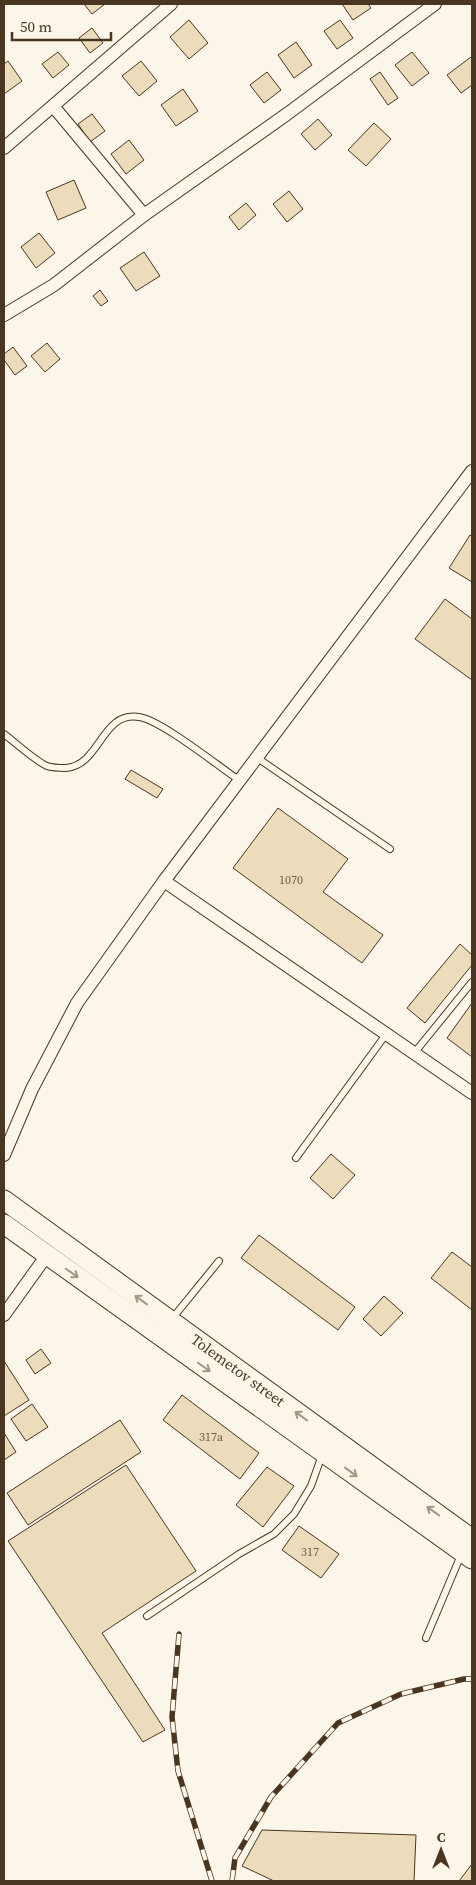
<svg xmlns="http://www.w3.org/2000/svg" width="476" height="1885" viewBox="0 0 476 1885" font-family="'Source Serif 4',serif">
	<rect width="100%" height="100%" fill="#fbf6e9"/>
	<!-- building -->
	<g fill="#ecdcbc" stroke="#4a3520">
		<path d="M 84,4 L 105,4 L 92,14 Z"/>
		<path d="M 342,4 L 368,4 L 371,8 L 353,20 Z"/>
		<path d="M 189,20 L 208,43 L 189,59 L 170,37 Z"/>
		<path d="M 340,20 L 353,38 L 337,49 L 324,31 Z"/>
		<path d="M 92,28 L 103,43 L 90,53 L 79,38 Z"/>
		<path d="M 296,42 L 312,65 L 294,78 L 278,55 Z"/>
		<path d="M 58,52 L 69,65 L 53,78 L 42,64 Z"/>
		<path d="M 412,52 L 429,73 L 412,86 L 395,65 Z"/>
		<path d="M 471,57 L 472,59 L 472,85 L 461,93 L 447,75 Z"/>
		<path d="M 8,61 L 22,81 L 4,94 L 4,64 Z"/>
		<path d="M 141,61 L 157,81 L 139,96 L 122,76 Z"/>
		<path d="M 267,72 L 281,90 L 264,103 L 250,85 Z"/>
		<path d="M 380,72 L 398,98 L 388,105 L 370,79 Z"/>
		<path d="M 183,89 L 198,111 L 176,126 L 161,105 Z"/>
		<path d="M 92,114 L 105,131 L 90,142 L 78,124 Z"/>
		<path d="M 318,119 L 332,135 L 315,150 L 301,134 Z"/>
		<path d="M 374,123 L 391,139 L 366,166 L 348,150 Z"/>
		<path d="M 129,140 L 144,160 L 126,174 L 111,154 Z"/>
		<path d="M 74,180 L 86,208 L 58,220 L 46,192 Z"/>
		<path d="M 289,191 L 303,209 L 287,222 L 273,204 Z"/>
		<path d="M 246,203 L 256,215 L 239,230 L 229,217 Z"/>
		<path d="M 39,233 L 55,253 L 36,268 L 21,247 Z"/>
		<path d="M 144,252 L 160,276 L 136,291 L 120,268 Z"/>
		<path d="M 100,290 L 108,301 L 101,306 L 93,296 Z"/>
		<path d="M 47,343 L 60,359 L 45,372 L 31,356 Z"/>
		<path d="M 13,347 L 27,366 L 15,375 L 4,360 L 4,354 Z"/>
		<path d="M 470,535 L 472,537 L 472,582 L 449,568 Z"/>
		<path d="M 445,599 L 472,619 L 472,680 L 415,639 Z"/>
		<path d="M 131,770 L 163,789 L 157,798 L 125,779 Z"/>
		<path d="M 278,808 L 348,859 L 323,892 L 383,935 L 362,963 L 233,868 Z"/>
		<path d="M 460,944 L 472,955 L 472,965 L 425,1023 L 407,1008 Z"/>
		<path d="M 472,1003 L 472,1057 L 447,1038 Z"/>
		<path d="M 331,1154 L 355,1175 L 333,1199 L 310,1178 Z"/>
		<path d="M 259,1235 L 355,1307 L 338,1330 L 241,1258 Z"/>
		<path d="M 452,1252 L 472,1267 L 472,1310 L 431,1278 Z"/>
		<path d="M 384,1296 L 403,1313 L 381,1336 L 363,1319 Z"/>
		<path d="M 41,1349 L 51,1363 L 35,1374 L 26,1360 Z"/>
		<path d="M 4,1361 L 29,1400 L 4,1416 Z"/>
		<path d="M 182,1395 L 259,1453 L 240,1479 L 163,1420 Z"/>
		<path d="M 32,1404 L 48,1427 L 26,1441 L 11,1419 Z"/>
		<path d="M 120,1420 L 141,1452 L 28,1525 L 7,1493 Z"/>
		<path d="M 4,1433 L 16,1452 L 4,1460 Z"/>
		<path d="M 126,1465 L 196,1571 L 102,1633 L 165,1730 L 143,1742 L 8,1541 Z"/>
		<path d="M 267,1467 L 294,1486 L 263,1527 L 236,1505 Z"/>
		<path d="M 299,1526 L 339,1554 L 321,1578 L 282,1550 Z"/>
		<path d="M 262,1830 L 416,1835 L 414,1881 L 274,1881 L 242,1866 Z"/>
		<path d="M 472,1864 L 472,1881 L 459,1881 Z"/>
	</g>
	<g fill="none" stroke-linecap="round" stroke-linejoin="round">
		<!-- lane casing -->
		<g stroke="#4a3520" stroke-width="8">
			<g id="lane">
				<path d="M 4,734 C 16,743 34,760 47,766 C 53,768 59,768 66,768 C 101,765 101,711 139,717 C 161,720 218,766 239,780"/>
				<path d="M 256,757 L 390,849"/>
				<path d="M 415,1052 L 472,982"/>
				<path d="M 296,1158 L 387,1033"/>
				<path d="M 171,1320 L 219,1261"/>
				<path d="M 147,1616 L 239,1554 L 274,1534 L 294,1514 L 311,1486 L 322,1455"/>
				<path d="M 426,1638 L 461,1555"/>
			</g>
		</g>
		<!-- street casing -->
		<g stroke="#4a3520" stroke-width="14">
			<g id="street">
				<path d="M 53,106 L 144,215"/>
				<path d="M 4,148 L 171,4"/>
				<path d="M 4,315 L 54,285 L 144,215 L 287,114 L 435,4"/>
				<path d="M 164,881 L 472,1093"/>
				<path d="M 4,1155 L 32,1089 L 77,1003 L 164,881 L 472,471"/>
				<path d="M 4,1315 L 47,1255"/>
			</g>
		</g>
		<!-- primary casing -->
		<g stroke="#4a3520" stroke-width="21">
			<g id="primary">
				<path d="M 4,1200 L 472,1539"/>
				<path d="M 4,1224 L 472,1559"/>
			</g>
		</g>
		<!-- lane -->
		<use href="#lane" stroke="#fbf6e9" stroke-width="6"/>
		<!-- street -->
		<use href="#street" stroke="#fbf6e9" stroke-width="12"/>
		<!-- primary -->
		<use href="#primary" stroke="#fbf6e9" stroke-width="19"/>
		<!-- rail casing -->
		<g stroke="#4a3520" stroke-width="5.5">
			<g id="rail">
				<path d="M 179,1634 L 172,1717 L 178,1771 L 212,1881"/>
				<path d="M 232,1881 L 235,1858 L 271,1797 L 338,1723 L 401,1694 L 464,1679 L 472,1679"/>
			</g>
		</g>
		<!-- rail -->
		<use href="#rail" stroke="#fbf6e9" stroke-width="4" stroke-dasharray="11" stroke-linecap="butt"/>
	</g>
	<!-- one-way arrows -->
	<defs><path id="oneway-shaft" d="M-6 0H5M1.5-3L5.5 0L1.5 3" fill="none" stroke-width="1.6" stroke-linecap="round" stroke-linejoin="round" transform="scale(1.25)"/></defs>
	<g stroke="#a29684">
		<use href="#oneway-shaft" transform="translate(72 1273) rotate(35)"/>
		<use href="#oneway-shaft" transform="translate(141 1300) rotate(-144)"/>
		<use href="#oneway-shaft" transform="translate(204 1367) rotate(35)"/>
		<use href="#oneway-shaft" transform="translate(301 1416) rotate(-144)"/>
		<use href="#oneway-shaft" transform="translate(351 1472) rotate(36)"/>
		<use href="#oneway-shaft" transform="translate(433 1511) rotate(-144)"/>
	</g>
	<g text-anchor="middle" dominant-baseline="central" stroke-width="4" stroke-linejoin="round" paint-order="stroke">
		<!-- number labels -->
		<g font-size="12" fill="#725f47">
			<text x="291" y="880">1070</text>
			<text x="211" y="1437">317а</text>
			<text x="310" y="1552">317</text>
		</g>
		<!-- street labels -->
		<g font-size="15" fill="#4a3520" stroke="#fbf6e9">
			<text transform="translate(238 1370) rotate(36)">Tolemetov street</text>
		</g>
	</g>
	<!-- border -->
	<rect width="476" height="1885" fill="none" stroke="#4a3520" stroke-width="10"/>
	<!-- north arrow -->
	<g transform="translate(441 1850)" stroke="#fbf6e9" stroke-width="4" paint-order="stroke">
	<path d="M0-4L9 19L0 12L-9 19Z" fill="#4a3520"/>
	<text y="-8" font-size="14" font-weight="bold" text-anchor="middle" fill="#4a3520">С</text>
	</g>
	<!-- scale -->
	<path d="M12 32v8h99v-8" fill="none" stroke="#4a3520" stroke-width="2.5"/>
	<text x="20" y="32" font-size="15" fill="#4a3520" stroke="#fbf6e9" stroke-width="4" paint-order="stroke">50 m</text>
</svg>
